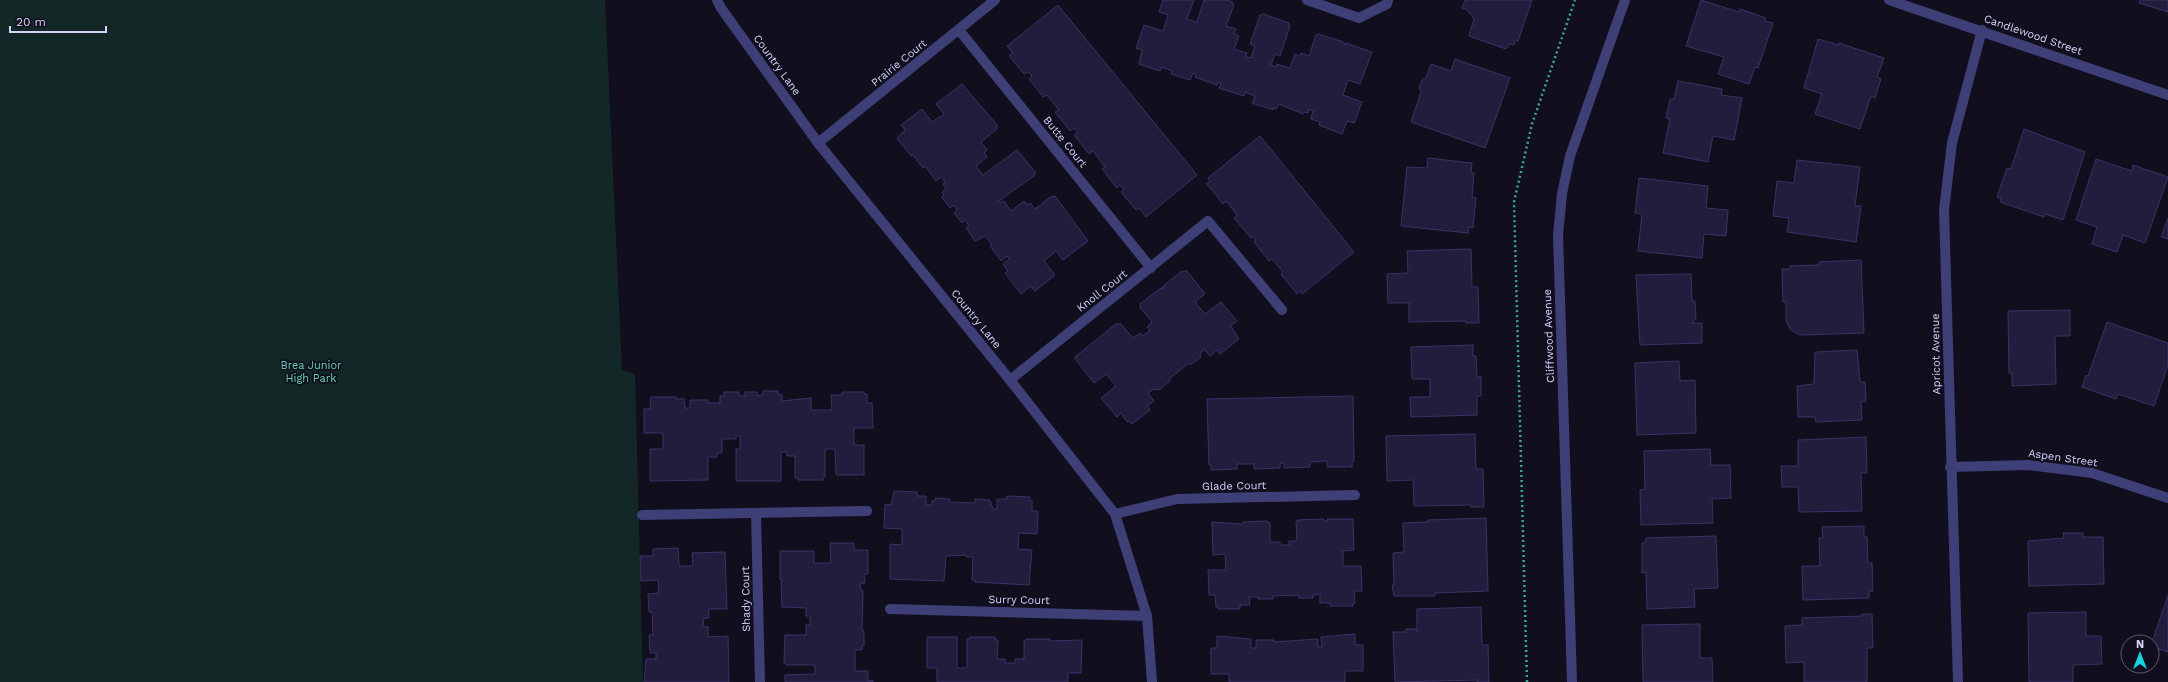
<svg xmlns="http://www.w3.org/2000/svg" width="2168" height="682" viewBox="0 0 2168 682" font-family="'Work Sans',sans-serif">
	<rect width="100%" height="100%" fill="#110f1e"/>
	<!-- green -->
	<path fill="#132826" d="M 0,0 L 605,0 L 622,370 L 635,374 L 643,682 L 0,682 Z"/>
	<!-- building -->
	<g fill="#221d3d" stroke="#3a3267">
		<path d="M 1163,0 L 1194,0 L 1187,19 L 1197,22 L 1204,0 L 1227,0 L 1233,2 L 1232,4 L 1234,5 L 1226,26 L 1236,29 L 1234,34 L 1239,36 L 1234,49 L 1247,53 L 1246,57 L 1251,58 L 1255,46 L 1250,44 L 1260,15 L 1263,14 L 1289,23 L 1288,25 L 1290,26 L 1280,56 L 1275,54 L 1271,65 L 1276,67 L 1277,64 L 1290,68 L 1295,54 L 1300,56 L 1301,53 L 1309,56 L 1316,35 L 1319,34 L 1343,42 L 1345,45 L 1346,43 L 1372,52 L 1360,84 L 1348,80 L 1343,95 L 1362,102 L 1354,123 L 1347,121 L 1342,134 L 1319,125 L 1320,122 L 1311,119 L 1313,111 L 1309,109 L 1308,113 L 1304,112 L 1303,114 L 1279,104 L 1276,109 L 1273,108 L 1273,110 L 1252,103 L 1255,96 L 1245,92 L 1244,96 L 1219,88 L 1221,83 L 1218,82 L 1217,85 L 1195,77 L 1196,74 L 1193,73 L 1190,80 L 1171,74 L 1172,71 L 1162,67 L 1160,71 L 1139,64 L 1142,50 L 1136,48 L 1144,25 L 1163,31 L 1168,15 L 1159,12 Z"/>
		<path d="M 1465,0 L 1532,0 L 1518,41 L 1515,40 L 1514,45 L 1510,44 L 1506,49 L 1469,36 L 1474,19 L 1466,9 L 1462,8 Z"/>
		<path d="M 1701,0 L 1739,12 L 1740,9 L 1766,18 L 1765,21 L 1773,23 L 1758,68 L 1755,67 L 1749,84 L 1718,74 L 1724,57 L 1686,46 Z"/>
		<path d="M 2140,0 L 2168,0 L 2168,12 L 2139,3 Z"/>
		<path d="M 1058,5 L 1197,175 L 1146,217 L 1139,208 L 1136,210 L 1121,192 L 1124,190 L 1120,185 L 1117,188 L 1102,169 L 1105,167 L 1093,151 L 1089,154 L 1074,135 L 1078,133 L 1074,128 L 1070,131 L 1055,112 L 1059,110 L 1047,95 L 1043,97 L 1029,79 L 1032,76 L 1028,72 L 1024,74 L 1009,56 L 1013,53 L 1007,46 Z"/>
		<path d="M 1818,39 L 1839,45 L 1839,43 L 1884,58 L 1877,77 L 1881,79 L 1875,98 L 1871,96 L 1860,129 L 1815,114 L 1822,94 L 1804,88 Z"/>
		<path d="M 1455,59 L 1510,78 L 1485,148 L 1411,122 L 1421,92 L 1419,88 L 1422,80 L 1426,78 L 1431,64 L 1451,71 Z"/>
		<path d="M 1678,81 L 1722,89 L 1721,95 L 1742,98 L 1734,140 L 1713,136 L 1708,162 L 1663,153 L 1670,119 L 1666,118 L 1670,99 L 1674,99 Z"/>
		<path d="M 962,84 L 998,126 L 996,127 L 997,129 L 981,142 L 987,150 L 984,152 L 987,157 L 976,166 L 983,175 L 1017,150 L 1035,172 L 1035,175 L 999,201 L 1001,203 L 1004,201 L 1011,211 L 1024,201 L 1028,205 L 1030,203 L 1035,209 L 1052,196 L 1053,197 L 1055,196 L 1088,241 L 1063,260 L 1056,251 L 1044,261 L 1055,275 L 1035,291 L 1031,286 L 1021,294 L 1005,273 L 1008,271 L 1003,264 L 1009,259 L 1007,256 L 1001,261 L 990,246 L 992,245 L 985,236 L 975,241 L 966,228 L 969,226 L 965,220 L 962,223 L 954,213 L 957,210 L 954,205 L 950,208 L 942,197 L 944,195 L 942,192 L 946,189 L 943,184 L 945,182 L 941,177 L 936,181 L 925,166 L 923,168 L 913,155 L 911,156 L 897,138 L 905,130 L 901,125 L 922,109 L 932,122 L 944,114 L 936,104 Z"/>
		<path d="M 2024,129 L 2085,152 L 2063,220 L 2045,214 L 2044,217 L 2000,202 L 2001,198 L 1997,197 L 2007,168 L 2011,169 Z"/>
		<path d="M 1260,136 L 1354,252 L 1302,294 L 1300,291 L 1297,294 L 1281,274 L 1283,272 L 1272,259 L 1269,261 L 1254,242 L 1256,240 L 1253,236 L 1251,238 L 1234,218 L 1237,215 L 1226,201 L 1223,204 L 1207,184 L 1210,181 L 1208,178 Z"/>
		<path d="M 1428,158 L 1472,163 L 1471,173 L 1474,173 L 1472,197 L 1476,198 L 1473,228 L 1469,227 L 1468,233 L 1401,226 L 1407,167 L 1427,168 Z"/>
		<path d="M 2096,159 L 2132,171 L 2133,165 L 2168,177 L 2145,243 L 2123,235 L 2117,252 L 2092,244 L 2097,227 L 2076,220 Z"/>
		<path d="M 1797,160 L 1860,167 L 1855,206 L 1861,206 L 1856,242 L 1787,232 L 1789,218 L 1773,216 L 1777,181 L 1794,183 Z"/>
		<path d="M 1639,178 L 1708,186 L 1706,208 L 1728,210 L 1726,236 L 1704,234 L 1702,258 L 1638,251 L 1642,214 L 1635,213 Z"/>
		<path d="M 2168,218 L 2168,239 L 2161,237 Z"/>
		<path d="M 1471,249 L 1472,287 L 1478,287 L 1479,323 L 1466,323 L 1466,321 L 1409,322 L 1409,303 L 1388,303 L 1387,274 L 1408,273 L 1407,251 Z"/>
		<path d="M 1861,260 L 1864,333 L 1800,335 L 1791,330 L 1786,321 L 1786,302 L 1783,302 L 1782,269 L 1790,269 L 1790,266 L 1819,265 L 1819,262 Z"/>
		<path d="M 1186,270 L 1205,294 L 1195,302 L 1205,314 L 1221,302 L 1237,321 L 1231,326 L 1239,339 L 1220,354 L 1217,350 L 1210,356 L 1204,349 L 1200,355 L 1201,357 L 1190,365 L 1189,363 L 1169,379 L 1170,381 L 1159,390 L 1154,389 L 1148,393 L 1154,401 L 1147,406 L 1150,410 L 1132,424 L 1129,421 L 1127,422 L 1121,413 L 1117,417 L 1101,398 L 1116,386 L 1106,374 L 1094,383 L 1075,359 L 1075,357 L 1117,323 L 1118,325 L 1120,323 L 1133,338 L 1140,333 L 1143,336 L 1150,330 L 1147,327 L 1152,322 L 1140,307 L 1140,304 L 1161,288 L 1164,288 L 1163,286 L 1182,271 L 1184,272 Z"/>
		<path d="M 1691,274 L 1692,301 L 1695,301 L 1696,319 L 1691,323 L 1702,323 L 1702,343 L 1640,345 L 1636,275 Z"/>
		<path d="M 2070,310 L 2070,336 L 2055,336 L 2056,384 L 2012,386 L 2012,373 L 2009,373 L 2008,311 Z"/>
		<path d="M 2107,322 L 2168,343 L 2168,365 L 2154,406 L 2118,394 L 2116,399 L 2082,387 L 2086,375 L 2088,376 Z"/>
		<path d="M 1473,345 L 1473,356 L 1476,356 L 1477,377 L 1481,377 L 1481,396 L 1477,396 L 1477,415 L 1411,417 L 1410,397 L 1430,397 L 1430,379 L 1412,379 L 1411,347 Z"/>
		<path d="M 1857,350 L 1860,382 L 1865,382 L 1866,401 L 1861,402 L 1862,420 L 1816,422 L 1815,417 L 1798,417 L 1797,386 L 1814,384 L 1815,352 Z"/>
		<path d="M 1679,361 L 1680,381 L 1695,380 L 1696,433 L 1637,435 L 1635,363 Z"/>
		<path d="M 763,391 L 778,391 L 778,395 L 782,395 L 782,401 L 811,398 L 811,410 L 832,410 L 831,395 L 842,395 L 842,392 L 864,392 L 864,394 L 867,394 L 867,403 L 872,403 L 873,428 L 854,428 L 854,445 L 864,445 L 864,475 L 836,475 L 835,449 L 825,449 L 825,477 L 823,477 L 823,480 L 798,480 L 798,478 L 795,478 L 795,456 L 787,456 L 787,452 L 781,452 L 781,481 L 736,481 L 736,449 L 740,449 L 740,436 L 736,436 L 736,439 L 722,439 L 722,453 L 717,453 L 717,457 L 708,457 L 708,480 L 650,481 L 650,449 L 663,449 L 663,433 L 644,433 L 644,409 L 650,409 L 651,397 L 676,397 L 676,399 L 684,399 L 685,408 L 690,408 L 690,400 L 708,400 L 708,403 L 720,403 L 720,396 L 724,396 L 724,392 L 739,392 L 739,396 L 745,396 L 745,392 L 757,392 L 757,396 L 763,395 Z"/>
		<path d="M 1353,396 L 1354,462 L 1352,462 L 1352,467 L 1327,467 L 1327,461 L 1310,462 L 1310,467 L 1284,468 L 1284,463 L 1280,463 L 1280,468 L 1254,469 L 1254,464 L 1237,464 L 1237,469 L 1211,470 L 1211,465 L 1209,465 L 1207,399 Z"/>
		<path d="M 1475,434 L 1476,469 L 1483,469 L 1484,507 L 1471,507 L 1471,505 L 1414,506 L 1413,480 L 1387,481 L 1386,436 Z"/>
		<path d="M 1866,437 L 1867,473 L 1861,473 L 1862,511 L 1799,512 L 1798,487 L 1782,487 L 1781,466 L 1798,466 L 1798,440 Z"/>
		<path d="M 1710,449 L 1711,465 L 1730,465 L 1731,498 L 1712,499 L 1713,523 L 1641,525 L 1640,490 L 1645,489 L 1644,451 Z"/>
		<path d="M 894,491 L 917,492 L 917,496 L 926,496 L 926,505 L 932,505 L 932,501 L 935,501 L 935,498 L 950,499 L 950,502 L 975,503 L 975,499 L 990,500 L 993,509 L 997,509 L 997,499 L 1007,499 L 1007,496 L 1030,497 L 1029,501 L 1032,501 L 1032,511 L 1038,511 L 1037,534 L 1019,533 L 1018,549 L 1032,550 L 1029,585 L 975,582 L 975,580 L 972,580 L 973,557 L 966,557 L 966,555 L 946,556 L 944,581 L 890,579 L 890,544 L 902,545 L 902,529 L 884,528 L 885,504 L 891,505 Z"/>
		<path d="M 1486,518 L 1488,591 L 1435,593 L 1435,596 L 1394,596 L 1392,585 L 1394,585 L 1393,553 L 1404,552 L 1403,523 L 1428,522 L 1428,520 Z"/>
		<path d="M 1324,519 L 1324,521 L 1328,521 L 1327,519 L 1353,519 L 1354,550 L 1343,551 L 1343,566 L 1361,566 L 1362,591 L 1354,591 L 1355,603 L 1353,603 L 1353,606 L 1330,606 L 1330,603 L 1320,603 L 1320,594 L 1313,595 L 1313,598 L 1299,598 L 1299,595 L 1273,596 L 1273,599 L 1258,599 L 1258,597 L 1249,597 L 1250,605 L 1240,605 L 1240,609 L 1218,609 L 1218,606 L 1216,607 L 1215,595 L 1209,595 L 1208,570 L 1226,570 L 1225,554 L 1213,555 L 1212,522 L 1243,524 L 1243,522 L 1267,521 L 1270,523 L 1270,542 L 1280,542 L 1280,545 L 1289,545 L 1289,541 L 1297,541 L 1296,522 L 1298,520 Z"/>
		<path d="M 1864,526 L 1864,537 L 1867,537 L 1868,563 L 1872,563 L 1873,591 L 1869,591 L 1869,598 L 1803,600 L 1802,566 L 1820,566 L 1819,538 L 1823,538 L 1822,527 Z"/>
		<path d="M 2063,533 L 2083,533 L 2083,537 L 2103,537 L 2104,584 L 2029,586 L 2028,541 L 2064,538 Z"/>
		<path d="M 1716,536 L 1718,588 L 1694,589 L 1695,607 L 1647,609 L 1646,572 L 1642,573 L 1642,543 L 1646,543 L 1646,538 Z"/>
		<path d="M 830,543 L 854,543 L 854,550 L 868,550 L 868,574 L 864,574 L 865,583 L 860,583 L 861,591 L 863,591 L 862,631 L 864,631 L 864,646 L 862,646 L 862,650 L 855,650 L 855,671 L 868,671 L 868,681 L 873,680 L 873,682 L 785,682 L 785,675 L 815,674 L 815,665 L 786,665 L 786,663 L 784,663 L 785,635 L 806,635 L 806,625 L 810,625 L 810,616 L 806,616 L 806,608 L 782,607 L 781,582 L 783,580 L 780,580 L 780,551 L 814,551 L 814,563 L 831,563 Z"/>
		<path d="M 678,548 L 679,566 L 693,566 L 692,553 L 725,552 L 727,609 L 708,609 L 709,618 L 703,618 L 704,627 L 708,627 L 708,637 L 728,636 L 729,682 L 644,682 L 646,659 L 656,659 L 656,653 L 650,653 L 649,635 L 653,635 L 652,612 L 649,612 L 648,594 L 659,593 L 658,580 L 641,581 L 640,556 L 653,556 L 653,549 Z"/>
		<path d="M 2168,595 L 2168,652 L 2152,647 L 2152,642 Z"/>
		<path d="M 1481,607 L 1482,645 L 1488,645 L 1489,682 L 1477,682 L 1477,680 L 1395,682 L 1393,632 L 1406,632 L 1406,629 L 1416,629 L 1417,632 L 1417,609 Z"/>
		<path d="M 2086,612 L 2086,636 L 2101,636 L 2102,664 L 2073,665 L 2073,682 L 2029,682 L 2028,613 Z"/>
		<path d="M 1862,614 L 1872,614 L 1873,648 L 1867,648 L 1867,682 L 1804,682 L 1804,662 L 1786,663 L 1785,626 L 1802,625 L 1802,618 L 1862,616 Z"/>
		<path d="M 1700,624 L 1700,658 L 1712,658 L 1713,682 L 1643,682 L 1642,625 Z"/>
		<path d="M 1355,634 L 1355,645 L 1363,645 L 1363,671 L 1345,671 L 1345,682 L 1229,682 L 1229,674 L 1211,674 L 1211,648 L 1217,648 L 1217,636 L 1251,639 L 1251,648 L 1256,648 L 1256,640 L 1274,640 L 1274,642 L 1318,639 L 1318,647 L 1322,647 L 1321,637 Z"/>
		<path d="M 927,637 L 957,637 L 957,668 L 967,668 L 967,639 L 970,639 L 970,637 L 995,637 L 995,640 L 998,640 L 997,659 L 1005,659 L 1005,663 L 1015,663 L 1015,659 L 1024,659 L 1024,641 L 1026,639 L 1050,639 L 1050,641 L 1082,640 L 1081,673 L 1068,673 L 1068,682 L 937,682 L 937,668 L 927,668 Z"/>
	</g>
	<g fill="none" stroke-linecap="round" stroke-linejoin="round">
		<!-- path -->
		<path stroke="#3ba499" stroke-width="2.5" stroke-dasharray="2 3" stroke-linecap="butt" d="M 1527,682 L 1514,202 L 1532,124 L 1575,0"/>
		<!-- minor -->
		<g stroke="#3f3f78" stroke-width="10">
			<path d="M 717,0 L 721,8 L 818,143 L 1010,380 L 1115,514 L 1147,616 L 1152,682"/>
			<path d="M 1307,0 L 1359,18 L 1387,4 L 1388,0"/>
			<path d="M 1889,0 L 2168,95"/>
			<path d="M 959,30 L 1151,268"/>
			<path d="M 818,143 L 995,0"/>
			<path d="M 1010,380 L 1208,221 L 1282,310"/>
			<path d="M 1950,467 L 2028,465 L 2092,473 L 2168,498"/>
			<path d="M 756,514 L 760,682"/>
			<path d="M 1115,514 L 1177,499 L 1355,495"/>
			<path d="M 642,515 L 867,511"/>
			<path d="M 890,609 L 1147,616"/>
			<path d="M 1572,682 L 1558,235 L 1562,194 L 1570,156 L 1625,0"/>
			<path d="M 1958,682 L 1944,210 L 1952,143 L 1982,30"/>
		</g>
	</g>
	<g text-anchor="middle" dominant-baseline="central" stroke-width="3.5" stroke-linejoin="round" paint-order="stroke">
		<!-- street labels -->
		<g font-size="11" fill="#d4d1fa" stroke="#110f1e">
			<text transform="translate(2033 35) rotate(19)">Candlewood Street</text>
			<text transform="translate(899 63) rotate(-39)">Prairie Court</text>
			<text transform="translate(777 65) rotate(54)">Country Lane</text>
			<text transform="translate(1065 142) rotate(51)">Butte Court</text>
			<text transform="translate(1102 291) rotate(-38)">Knoll Court</text>
			<text transform="translate(976 319) rotate(51)">Country Lane</text>
			<text transform="translate(1549 336) rotate(-92)">Cliffwood Avenue</text>
			<text transform="translate(1936 354) rotate(-91)">Apricot Avenue</text>
			<text transform="translate(2063 458) rotate(8)">Aspen Street</text>
			<text transform="translate(1234 486) rotate(-1)">Glade Court</text>
			<text transform="translate(746 599) rotate(-91)">Shady Court</text>
			<text transform="translate(1019 600) rotate(1)">Surry Court</text>
		</g>
		<!-- park labels -->
		<g font-size="11" fill="#66d1b2" stroke="#110f1e">
			<text x="311" y="365">Brea Junior<tspan x="311" dy="13">High Park</tspan></text>
		</g>
	</g>
	<!-- north arrow -->
	<g transform="translate(2140 654)"><circle r="19" fill="#110f1e" stroke="#5f5d76"/>
	<path d="M0-3L7 15L0 10L-7 15Z" fill="#19d3de"/>
	<text y="-6" font-size="11" font-weight="bold" text-anchor="middle" fill="#d4d1fa">N</text>
	</g>
	<!-- scale -->
	<path d="M10 26v6h96v-6" fill="none" stroke="#d4d1fa" stroke-width="2"/>
	<text x="16" y="26" font-size="12" fill="#d4d1fa" stroke="#110f1e" stroke-width="3" paint-order="stroke">20 m</text>
</svg>
